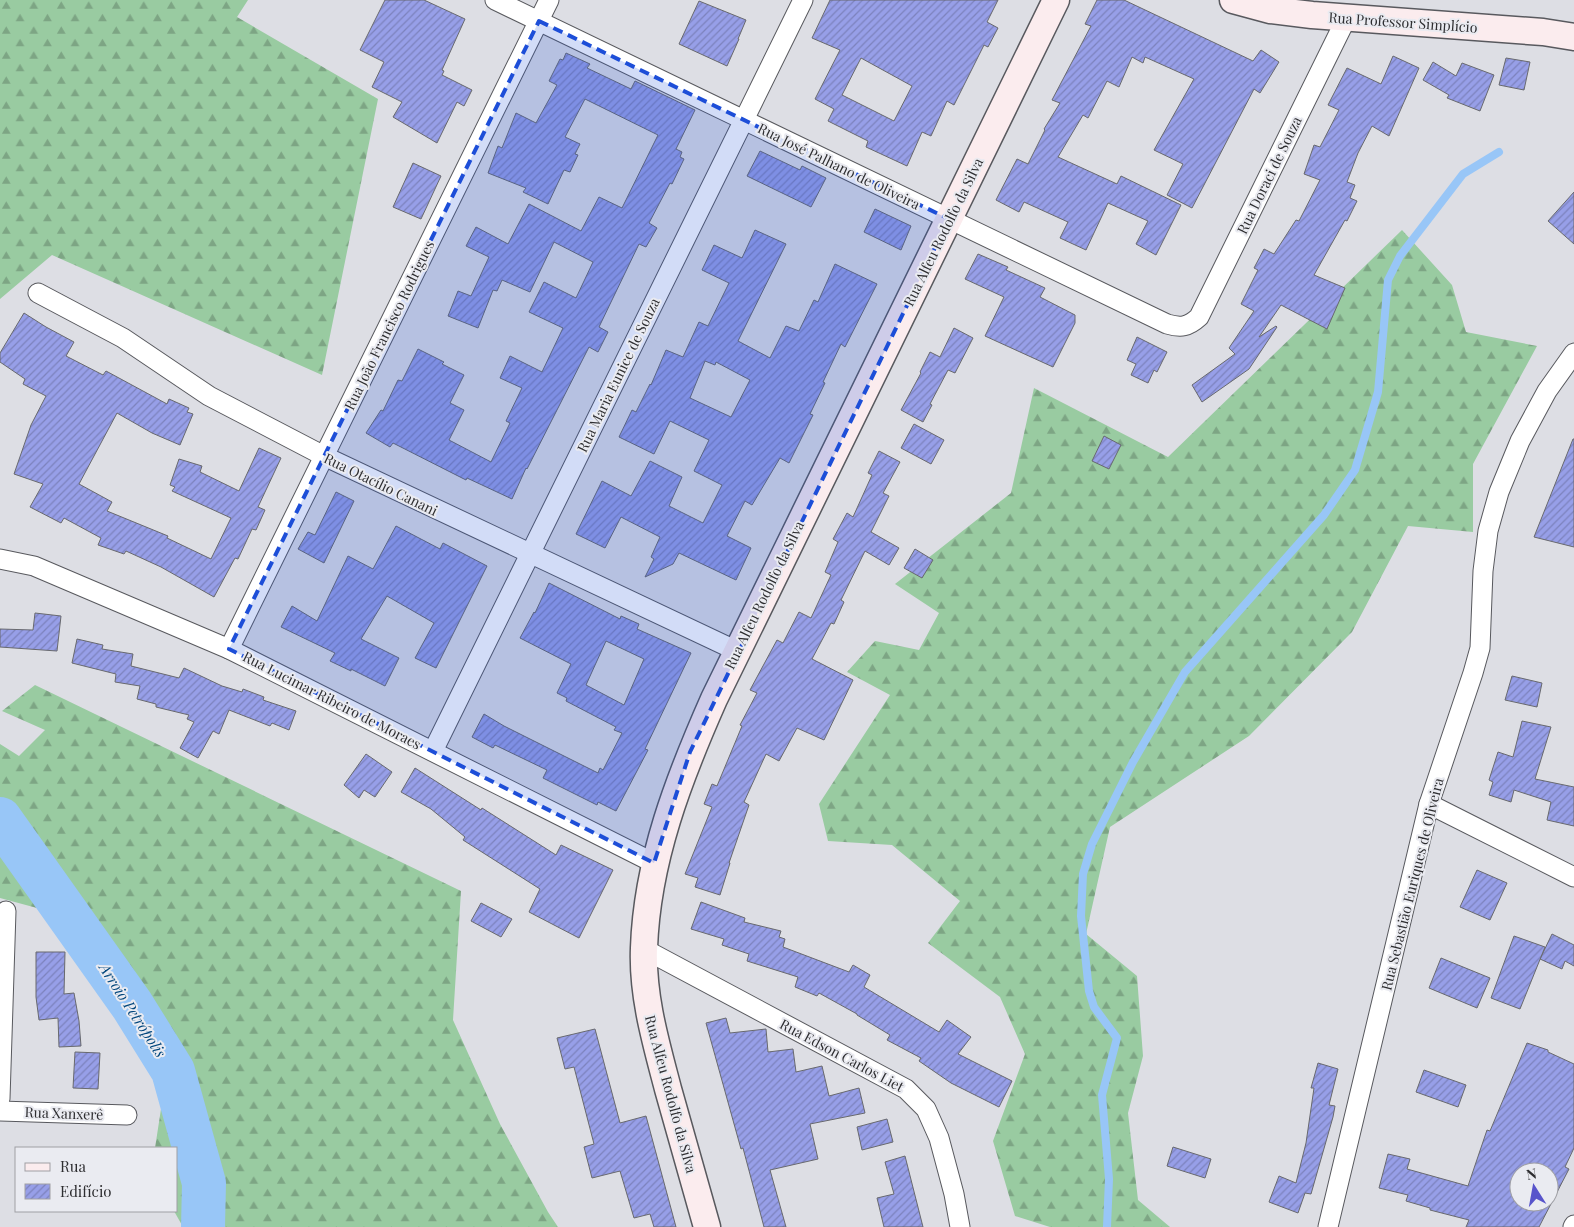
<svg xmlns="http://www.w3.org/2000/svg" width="1574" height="1227" viewBox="0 0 1574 1227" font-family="'Playfair Display',serif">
	<defs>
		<pattern id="forest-firs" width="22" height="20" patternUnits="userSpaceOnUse" patternTransform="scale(1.25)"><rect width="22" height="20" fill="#99cba1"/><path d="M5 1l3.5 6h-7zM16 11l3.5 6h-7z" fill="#7da584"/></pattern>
		<pattern id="building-hatch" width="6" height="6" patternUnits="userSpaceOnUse" patternTransform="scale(1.25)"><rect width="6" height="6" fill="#979fe8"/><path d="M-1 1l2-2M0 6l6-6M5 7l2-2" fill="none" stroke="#7c82bd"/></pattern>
	</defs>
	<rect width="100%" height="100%" fill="#dddee4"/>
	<!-- forest -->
	<g fill="url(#forest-firs)">
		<path d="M 0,0 L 248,0 L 237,17 L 378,99 L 322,375 L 52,255 L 0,299 Z"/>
		<path d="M 1402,230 L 1452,285 L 1466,332 L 1537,346 L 1473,464 L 1473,532 L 1408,526 L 1352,632 L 1249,736 L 1110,827 L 1086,934 L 1137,976 L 1143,1056 L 1128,1113 L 1138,1200 L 1170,1227 L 1050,1227 L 1015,1216 L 993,1141 L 1025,1054 L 1000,997 L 928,943 L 960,901 L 892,845 L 828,841 L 819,804 L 890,695 L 847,672 L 875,641 L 919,650 L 939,613 L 895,584 L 1011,493 L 1034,388 L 1168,457 Z"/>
		<path d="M 35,685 L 461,891 L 453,1020 L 500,1124 L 548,1212 L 558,1227 L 183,1227 L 174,1211 L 176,1211 L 176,1148 L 155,1148 L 165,1083 L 48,911 L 0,898 L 0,744 L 19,756 L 45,730 L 2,711 Z"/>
	</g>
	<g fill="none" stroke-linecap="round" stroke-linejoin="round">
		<!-- stream -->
		<path stroke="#98c6f7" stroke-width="8" d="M 1107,1227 L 1109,1179 L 1102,1095 L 1117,1038 L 1094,1007 L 1089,991 L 1081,916 L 1083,874 L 1092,844 L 1133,762 L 1185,672 L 1324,515 L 1355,470 L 1378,392 L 1388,280 L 1400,256 L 1463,174 L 1499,152"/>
		<!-- river -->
		<path stroke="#98c6f7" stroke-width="44" d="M 0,819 L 132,1005 L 173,1071 L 204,1183 L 203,1227"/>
	</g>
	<!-- building -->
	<g fill="url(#building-hatch)" stroke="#68696e" fill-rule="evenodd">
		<path d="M 385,0 L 424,0 L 465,19 L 442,70 L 444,71 L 442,75 L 472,90 L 464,106 L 457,102 L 437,143 L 393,117 L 402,102 L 372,87 L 384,62 L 360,50 Z"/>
		<path d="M 830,0 L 998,0 L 987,22 L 998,28 L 988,47 L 984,45 L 954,105 L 947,101 L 931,136 L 922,132 L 907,166 L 866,147 L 868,141 L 828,121 L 834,109 L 815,99 L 840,50 L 812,38 ZM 861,58 L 912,86 L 894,121 L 842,95 Z"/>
		<path d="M 1097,0 L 1124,0 L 1253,61 L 1261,50 L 1279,62 L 1260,93 L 1254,89 L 1192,208 L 1167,195 L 1183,164 L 1154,150 L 1194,79 L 1145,57 L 1143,63 L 1132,57 L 1119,87 L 1107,81 L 1088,118 L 1083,115 L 1058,157 L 1117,184 L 1121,176 L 1181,205 L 1156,255 L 1136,244 L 1148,221 L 1108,203 L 1086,250 L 1060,238 L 1068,222 L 1024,202 L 1019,212 L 996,200 L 1017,159 L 1028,164 L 1045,130 L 1044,129 L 1060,103 L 1052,100 L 1091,26 L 1085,24 Z"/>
		<path d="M 699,1 L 746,20 L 738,39 L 739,39 L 727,66 L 679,44 Z"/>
		<path d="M 566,53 L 590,64 L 587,68 L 631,89 L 635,81 L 695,110 L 676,149 L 682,152 L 680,157 L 684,159 L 672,184 L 670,183 L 649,223 L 657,228 L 646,247 L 639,244 L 599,327 L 608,332 L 598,352 L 589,347 L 527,469 L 526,468 L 512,499 L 467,478 L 466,480 L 393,443 L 390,447 L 366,433 L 381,410 L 383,411 L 398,380 L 402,381 L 418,349 L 444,362 L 442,364 L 464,375 L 450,403 L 464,410 L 449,440 L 491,462 L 510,423 L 506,421 L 522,388 L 500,378 L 510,356 L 542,372 L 563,328 L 529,312 L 544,282 L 576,298 L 593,262 L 554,242 L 530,292 L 502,280 L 497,291 L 493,290 L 478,328 L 448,316 L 458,291 L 471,296 L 489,257 L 466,246 L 476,227 L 508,244 L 529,204 L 581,231 L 599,197 L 622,208 L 658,135 L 585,99 L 565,137 L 580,144 L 575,154 L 578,155 L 570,172 L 564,170 L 548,204 L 523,192 L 526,188 L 488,173 L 498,146 L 502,148 L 516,113 L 536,123 L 557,85 L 549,81 L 560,59 L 563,60 Z"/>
		<path d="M 1393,56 L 1419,68 L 1389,136 L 1372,126 L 1358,153 L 1347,182 L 1355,185 L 1350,198 L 1357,201 L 1347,221 L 1345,220 L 1314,275 L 1345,288 L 1327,329 L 1281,305 L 1259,337 L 1276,326 L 1277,327 L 1249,369 L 1202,402 L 1192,385 L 1235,354 L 1229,348 L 1254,311 L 1241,304 L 1258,270 L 1254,268 L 1264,249 L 1274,254 L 1296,220 L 1299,221 L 1320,180 L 1304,174 L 1314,145 L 1320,147 L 1339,110 L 1328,105 L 1347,68 L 1381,84 Z"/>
		<path d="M 1506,58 L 1530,62 L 1524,90 L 1499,85 Z"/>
		<path d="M 1433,62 L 1456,76 L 1462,63 L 1494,75 L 1480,111 L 1447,98 L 1449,95 L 1423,80 Z"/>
		<path d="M 760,151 L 800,170 L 802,166 L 826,178 L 811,207 L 747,176 Z"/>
		<path d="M 413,163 L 441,176 L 421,219 L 393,207 Z"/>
		<path d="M 1574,192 L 1574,244 L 1548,221 Z"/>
		<path d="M 875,209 L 911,226 L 901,250 L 864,232 Z"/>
		<path d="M 755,230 L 786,244 L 738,341 L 770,358 L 786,326 L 799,331 L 814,300 L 818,302 L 835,264 L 877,284 L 845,347 L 841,344 L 823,382 L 825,383 L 810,414 L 813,415 L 789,463 L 780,458 L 752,505 L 745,501 L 727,536 L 751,548 L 736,580 L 679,553 L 673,564 L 645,577 L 654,559 L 651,557 L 660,537 L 621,517 L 605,548 L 576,534 L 602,481 L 631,496 L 650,461 L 682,477 L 669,506 L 703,523 L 722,485 L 694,471 L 709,440 L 670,421 L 654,454 L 619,437 L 632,410 L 636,412 L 650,384 L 651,385 L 666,350 L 683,357 L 699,322 L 708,326 L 729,283 L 702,270 L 714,245 L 742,258 ZM 705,361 L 715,365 L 716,362 L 750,380 L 731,417 L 690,398 Z"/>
		<path d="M 978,254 L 1008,267 L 1006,270 L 1045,288 L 1040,297 L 1075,315 L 1075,323 L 1053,367 L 985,336 L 1004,297 L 965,279 Z"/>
		<path d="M 24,313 L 46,327 L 74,342 L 66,356 L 103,375 L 106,371 L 167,404 L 169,399 L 189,408 L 187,412 L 193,414 L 180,445 L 152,433 L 117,413 L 79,484 L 112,502 L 107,511 L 168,536 L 167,538 L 211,559 L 231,518 L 172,491 L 175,487 L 170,485 L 179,459 L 202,466 L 200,472 L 239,491 L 259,448 L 281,458 L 258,507 L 265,510 L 256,530 L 252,529 L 238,559 L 235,558 L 214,597 L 161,567 L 126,551 L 124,554 L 98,545 L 101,538 L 64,518 L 61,523 L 30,507 L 43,484 L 14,474 L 31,425 L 46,396 L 23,384 L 25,379 L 0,362 L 0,353 Z"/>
		<path d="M 954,328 L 973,338 L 955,373 L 948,370 L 930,404 L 932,405 L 923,422 L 901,410 L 921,373 L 920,372 L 930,352 L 940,357 Z"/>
		<path d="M 1137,337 L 1167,352 L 1157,372 L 1154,370 L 1148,383 L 1131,375 L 1136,364 L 1127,360 Z"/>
		<path d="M 914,424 L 944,440 L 931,464 L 901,448 Z"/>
		<path d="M 1104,436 L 1121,445 L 1109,469 L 1092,461 Z"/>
		<path d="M 1573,439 L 1574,439 L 1574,547 L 1534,537 Z"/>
		<path d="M 879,451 L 900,462 L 883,493 L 889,496 L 871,532 L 899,548 L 889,565 L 865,551 L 841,600 L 844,602 L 834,624 L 831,623 L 812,659 L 853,680 L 824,740 L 797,728 L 779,761 L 766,754 L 744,802 L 749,805 L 729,863 L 730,863 L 720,895 L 695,887 L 698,878 L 685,874 L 712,807 L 704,804 L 712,784 L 717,786 L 742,726 L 740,725 L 757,693 L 750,690 L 777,640 L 783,643 L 799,612 L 811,618 L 831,575 L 825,572 L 838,542 L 833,539 L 847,513 L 853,517 L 872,475 L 868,473 Z"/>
		<path d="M 336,492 L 354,501 L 324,563 L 298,549 L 308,532 L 315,535 Z"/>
		<path d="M 396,526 L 440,549 L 443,543 L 487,566 L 436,668 L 415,658 L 434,623 L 387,596 L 361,639 L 399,658 L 385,686 L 351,669 L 351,671 L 330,661 L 335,653 L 281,627 L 292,606 L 317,621 L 348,556 L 373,569 Z"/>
		<path d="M 915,549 L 933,560 L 922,578 L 904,568 Z"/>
		<path d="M 549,583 L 620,619 L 621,616 L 639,624 L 637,629 L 691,653 L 645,749 L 648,750 L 616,811 L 598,802 L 597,805 L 543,778 L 547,770 L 495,745 L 493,748 L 472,737 L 484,714 L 504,726 L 598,773 L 600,768 L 603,770 L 622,733 L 614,730 L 616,727 L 566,701 L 567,698 L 557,693 L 571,664 L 520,638 L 534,612 L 535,613 ZM 606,641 L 644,659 L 624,705 L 586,685 Z"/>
		<path d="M 35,613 L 61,616 L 57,651 L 0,647 L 0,629 L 33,630 Z"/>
		<path d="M 77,639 L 103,645 L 102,649 L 133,654 L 131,666 L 179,678 L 184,668 L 222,686 L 242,692 L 243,689 L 264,697 L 263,700 L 296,711 L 289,730 L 272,723 L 270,726 L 229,710 L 219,734 L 213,731 L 198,758 L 180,748 L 194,722 L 187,719 L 189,715 L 156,707 L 156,704 L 137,699 L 140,686 L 115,682 L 116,674 L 72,663 Z"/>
		<path d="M 1512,676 L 1542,683 L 1537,707 L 1505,700 Z"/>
		<path d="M 1522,721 L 1551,727 L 1535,779 L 1574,787 L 1574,826 L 1547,820 L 1551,802 L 1514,790 L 1511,802 L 1489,795 L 1493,782 L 1489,780 L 1498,752 L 1513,757 Z"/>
		<path d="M 366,754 L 392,772 L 375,797 L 364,790 L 359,798 L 344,785 Z"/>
		<path d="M 415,768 L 481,810 L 482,808 L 556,855 L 561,845 L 613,870 L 579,938 L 529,912 L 540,889 L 463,840 L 465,837 L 431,809 L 401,792 Z"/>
		<path d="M 1477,870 L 1507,883 L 1490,920 L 1460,907 Z"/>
		<path d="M 701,902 L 745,918 L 744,922 L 781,931 L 779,937 L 785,939 L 783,947 L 849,972 L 853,965 L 870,975 L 864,987 L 939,1032 L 947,1020 L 971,1037 L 958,1054 L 1012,1081 L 999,1107 L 951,1083 L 919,1061 L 921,1058 L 887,1040 L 890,1035 L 857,1015 L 857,1014 L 819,993 L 817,996 L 795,987 L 798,977 L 747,961 L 749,954 L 722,945 L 724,939 L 691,929 Z"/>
		<path d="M 481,903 L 512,919 L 501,937 L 471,921 Z"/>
		<path d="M 1552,934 L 1574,945 L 1574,966 L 1565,961 L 1562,969 L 1540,959 Z"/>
		<path d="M 1514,936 L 1545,947 L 1520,1009 L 1491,998 Z"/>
		<path d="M 36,952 L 65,952 L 64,994 L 74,993 L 79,1021 L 81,1046 L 59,1047 L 58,1018 L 39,1020 L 36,997 Z"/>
		<path d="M 1441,958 L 1490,978 L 1477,1008 L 1429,988 Z"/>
		<path d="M 726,1018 L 730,1033 L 766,1029 L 768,1052 L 793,1049 L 796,1072 L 822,1066 L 829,1096 L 859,1088 L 865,1113 L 810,1124 L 818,1159 L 770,1170 L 786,1227 L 764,1227 L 743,1148 L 741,1149 L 706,1023 Z"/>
		<path d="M 595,1029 L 620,1123 L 646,1116 L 676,1227 L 654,1227 L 650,1214 L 634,1218 L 620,1171 L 592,1178 L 584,1147 L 594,1144 L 574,1067 L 565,1069 L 557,1038 Z"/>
		<path d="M 1527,1043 L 1548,1050 L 1548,1052 L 1574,1064 L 1574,1148 L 1565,1167 L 1569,1169 L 1539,1227 L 1466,1227 L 1469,1220 L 1430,1210 L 1430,1208 L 1406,1201 L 1408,1195 L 1379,1188 L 1388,1154 L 1410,1159 L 1407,1169 L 1468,1186 L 1487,1130 L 1490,1131 ZM 1519,1172 L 1549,1172 L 1549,1202 L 1519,1202 Z"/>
		<path d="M 75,1052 L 100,1053 L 98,1089 L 73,1088 Z"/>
		<path d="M 1318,1063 L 1338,1069 L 1329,1105 L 1335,1106 L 1333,1117 L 1311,1194 L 1305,1193 L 1298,1213 L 1269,1202 L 1279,1176 L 1296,1183 L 1306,1143 L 1314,1088 L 1311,1088 Z"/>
		<path d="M 1424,1070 L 1466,1085 L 1458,1107 L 1416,1092 Z"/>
		<path d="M 887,1119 L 893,1142 L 862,1150 L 857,1127 Z"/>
		<path d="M 1173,1147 L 1211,1159 L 1205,1178 L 1167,1166 Z"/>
		<path d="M 905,1156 L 923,1227 L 884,1227 L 877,1198 L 894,1194 L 885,1162 Z"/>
	</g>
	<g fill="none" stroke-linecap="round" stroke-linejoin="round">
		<!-- street casing -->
		<g stroke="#58595e" stroke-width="21">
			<g id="street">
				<path d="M 495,0 L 1167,324 C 1181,328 1188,327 1199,317 L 1347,17"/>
				<path d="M 38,293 L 123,338 L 209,396 L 324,456 L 737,651"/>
				<path d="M 0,559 L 34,566 L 229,649 L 654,863"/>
				<path d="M 229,649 L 549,0"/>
				<path d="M 433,751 L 803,0"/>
				<path d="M 1429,804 L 1574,877"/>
				<path d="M 644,949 L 906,1089 L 926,1109 L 939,1138 L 954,1194 L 960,1227"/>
				<path d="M 0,1099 L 6,911"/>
				<path d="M 0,1111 L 127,1115"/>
				<path d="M 1328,1227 L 1429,804 L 1473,673 L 1480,648 L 1483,571 L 1488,531 L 1499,492 L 1520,441 L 1547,391 L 1574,353"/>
				<path d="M 1573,1227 L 1574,1225"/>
			</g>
		</g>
		<!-- secondary casing -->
		<g stroke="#58595e" stroke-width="29">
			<g id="secondary">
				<path d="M 1233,0 L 1270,10 L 1312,15 L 1543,32 L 1574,37"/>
				<path d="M 707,1227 C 694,1181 681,1135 668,1089 C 656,1043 642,996 644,948 C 647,860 679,778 714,699 L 1056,0"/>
			</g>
		</g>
		<!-- street -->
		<use href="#street" stroke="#fff" stroke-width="19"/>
		<!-- secondary -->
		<use href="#secondary" stroke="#fbecee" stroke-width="26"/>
	</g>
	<!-- marked area -->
	<path fill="#1d4ed8" fill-opacity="0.2" stroke="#1d4ed8" stroke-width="4" stroke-dasharray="10 6" stroke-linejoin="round" d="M 539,21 L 949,219 L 690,752 L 654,863 L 229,649 Z"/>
	<g text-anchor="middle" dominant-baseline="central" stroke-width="4" stroke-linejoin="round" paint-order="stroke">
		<!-- street labels -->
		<g font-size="14" fill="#2e2e31" stroke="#eaebf1">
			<text transform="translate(1403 22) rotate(4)">Rua Professor Simplício</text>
			<text transform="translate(839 166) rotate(26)">Rua José Palhano de Oliveira</text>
			<text transform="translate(1269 175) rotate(-64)">Rua Doraci de Souza</text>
			<text transform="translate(943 232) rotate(-64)">Rua Alfeu Rodolfo da Silva</text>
			<text transform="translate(389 325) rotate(-64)">Rua João Francisco Rodrigues</text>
			<text transform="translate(618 375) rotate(-64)">Rua Maria Eunice de Souza</text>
			<text transform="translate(381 484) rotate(26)">Rua Otacílio Canani</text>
			<text transform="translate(764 595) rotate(-64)">Rua Alfeu Rodolfo da Silva</text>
			<text transform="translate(332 700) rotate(27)">Rua Lucimar Ribeiro de Moraes</text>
			<text transform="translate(1412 884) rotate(-76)">Rua Sebastião Euriques de Oliveira</text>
			<text transform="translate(842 1055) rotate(28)">Rua Edson Carlos Liet</text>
			<text transform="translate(671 1094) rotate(75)">Rua Alfeu Rodolfo da Silva</text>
			<text transform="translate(64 1113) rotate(2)">Rua Xanxerê</text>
		</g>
		<!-- water labels -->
		<g font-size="15" font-style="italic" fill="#03477d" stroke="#eaebf1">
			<text transform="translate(133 1010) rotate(57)">Arroio Petrópolis</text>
		</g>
	</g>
	<!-- legend -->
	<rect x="15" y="1147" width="162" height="65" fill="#eaebf1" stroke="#9f9fa4"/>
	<rect x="25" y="1163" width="25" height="8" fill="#fbecee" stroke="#9f9fa4"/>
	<text x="60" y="1172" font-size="15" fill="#2e2e31">Rua</text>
	<rect x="25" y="1184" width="25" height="15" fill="url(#building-hatch)" stroke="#9f9fa4"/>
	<text x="60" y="1197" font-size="15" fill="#2e2e31">Edifício</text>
	<!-- north arrow -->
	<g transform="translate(1534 1187) rotate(349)"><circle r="24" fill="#eaebf1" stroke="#9f9fa4"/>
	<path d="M0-4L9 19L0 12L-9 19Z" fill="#5854cb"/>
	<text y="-8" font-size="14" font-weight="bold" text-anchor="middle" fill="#2e2e31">N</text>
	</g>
</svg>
